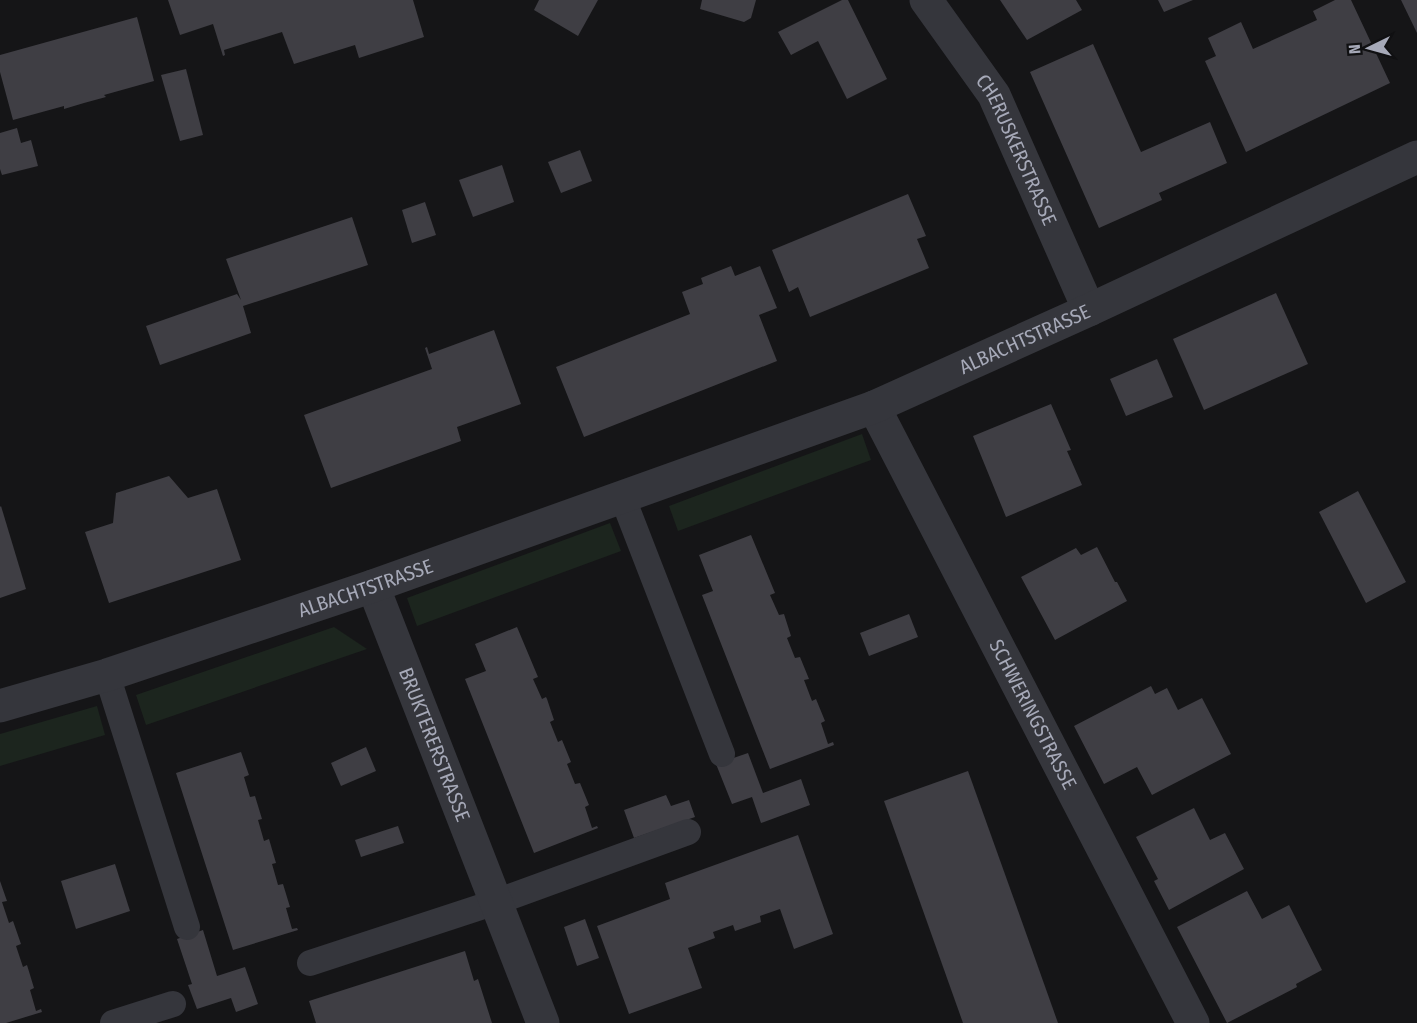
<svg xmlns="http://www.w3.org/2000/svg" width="1417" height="1023" viewBox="0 0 1417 1023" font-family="'Fira Sans Condensed',sans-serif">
	<rect width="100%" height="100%" fill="#151517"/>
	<!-- green -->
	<g fill="#1c251e">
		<path d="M 862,434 L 871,460 L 678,531 L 669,506 Z"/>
		<path d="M 610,523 L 621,551 L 417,626 L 407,598 Z"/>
		<path d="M 334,627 L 367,649 L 146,725 L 136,695 Z"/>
		<path d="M 97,706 L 105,735 L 0,766 L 0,734 Z"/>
	</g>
	<!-- building -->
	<g fill="#3f3e44">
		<path d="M 168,0 L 413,0 L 424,37 L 359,58 L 355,45 L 294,64 L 282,32 L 224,50 L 225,55 L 223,56 L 213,24 L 180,35 Z"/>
		<path d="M 539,0 L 598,0 L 578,36 L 534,10 Z"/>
		<path d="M 702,0 L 756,0 L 751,18 L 744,22 L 700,9 Z"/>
		<path d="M 842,0 L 848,0 L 887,79 L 847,99 L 818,41 L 791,55 L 778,32 Z"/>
		<path d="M 1000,0 L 1076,0 L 1082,10 L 1027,40 Z"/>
		<path d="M 1158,0 L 1193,0 L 1164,12 Z"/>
		<path d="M 1335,0 L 1351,0 L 1390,83 L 1246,152 L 1205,61 L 1216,56 L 1208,38 L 1241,22 L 1253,49 L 1317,20 L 1313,11 Z"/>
		<path d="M 1401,0 L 1417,0 L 1417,33 Z"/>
		<path d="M 137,17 L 154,81 L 104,95 L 106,97 L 84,103 L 64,109 L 64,106 L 13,120 L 0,72 L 0,55 Z"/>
		<path d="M 1093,44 L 1141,152 L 1210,122 L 1227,163 L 1159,193 L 1162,200 L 1099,228 L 1030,72 Z"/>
		<path d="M 186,69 L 203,135 L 180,141 L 161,75 Z"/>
		<path d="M 17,128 L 21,143 L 31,140 L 38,166 L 2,175 L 0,169 L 0,133 Z"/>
		<path d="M 580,150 L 592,181 L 561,193 L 548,162 Z"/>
		<path d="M 502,165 L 514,202 L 473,217 L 459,180 Z"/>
		<path d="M 908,194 L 926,236 L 917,239 L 929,268 L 810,317 L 798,287 L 789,292 L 772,250 Z"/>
		<path d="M 425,202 L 436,235 L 412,243 L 402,210 Z"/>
		<path d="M 352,217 L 368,265 L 243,306 L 251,333 L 160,365 L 146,326 L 237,294 L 241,300 L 226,259 Z"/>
		<path d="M 731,266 L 735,276 L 760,266 L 777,308 L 759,315 L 777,361 L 584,437 L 556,367 L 690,314 L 682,292 L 703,284 L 701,278 Z"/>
		<path d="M 1276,293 L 1308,364 L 1204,410 L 1173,339 Z"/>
		<path d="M 494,330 L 521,404 L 457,427 L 461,441 L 331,488 L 304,415 L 432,369 L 425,348 L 427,347 L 429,354 Z"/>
		<path d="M 1157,359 L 1173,397 L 1126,416 L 1110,379 Z"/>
		<path d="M 1051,404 L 1071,450 L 1067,451 L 1082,485 L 1006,517 L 973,436 Z"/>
		<path d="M 169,476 L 188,498 L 217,489 L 241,560 L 109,603 L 85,532 L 113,523 L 116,493 Z"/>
		<path d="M 1358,491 L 1406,582 L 1366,603 L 1319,512 Z"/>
		<path d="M 1,506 L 26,589 L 0,598 L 0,507 Z"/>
		<path d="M 751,535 L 775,593 L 770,595 L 779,615 L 784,614 L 791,636 L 787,638 L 795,658 L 800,657 L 809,679 L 804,680 L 812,701 L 816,699 L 825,721 L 821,723 L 828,744 L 833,742 L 834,745 L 770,769 L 702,595 L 713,591 L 699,555 Z"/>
		<path d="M 1097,547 L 1115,582 L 1117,582 L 1127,601 L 1055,640 L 1021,577 L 1076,548 L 1081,555 Z"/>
		<path d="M 909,614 L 918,637 L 869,656 L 860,633 Z"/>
		<path d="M 517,627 L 538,677 L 533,679 L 542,699 L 546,697 L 547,699 L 554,720 L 550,722 L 558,742 L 562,740 L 571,762 L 567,764 L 575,784 L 580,783 L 589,805 L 585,807 L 592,828 L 597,826 L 598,828 L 534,853 L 465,679 L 486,671 L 475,644 Z"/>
		<path d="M 1151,686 L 1155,694 L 1167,688 L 1178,710 L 1202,698 L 1231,754 L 1152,795 L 1137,767 L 1104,784 L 1074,726 Z"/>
		<path d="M 366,747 L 376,771 L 341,786 L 331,763 Z"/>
		<path d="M 241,752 L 249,775 L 244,777 L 250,797 L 255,796 L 262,819 L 258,820 L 264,841 L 269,839 L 276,863 L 272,864 L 278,885 L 283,884 L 290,907 L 286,908 L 292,929 L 297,928 L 298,930 L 233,950 L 176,773 Z"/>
		<path d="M 748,753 L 763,793 L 801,779 L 810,805 L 761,823 L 752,797 L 732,804 L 716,764 Z"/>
		<path d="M 968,771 L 1016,905 L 1058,1023 L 963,1023 L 884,801 Z"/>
		<path d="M 666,795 L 671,806 L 689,800 L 695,817 L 634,838 L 624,810 Z"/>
		<path d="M 1194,808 L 1210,840 L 1225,833 L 1244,869 L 1169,910 L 1154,881 L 1158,879 L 1136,837 Z"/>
		<path d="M 398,826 L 404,843 L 361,857 L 355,840 Z"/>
		<path d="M 798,835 L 833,934 L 794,949 L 780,909 L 760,916 L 761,922 L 735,931 L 733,925 L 713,932 L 715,938 L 688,948 L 702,988 L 629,1014 L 597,926 L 670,899 L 665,883 Z"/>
		<path d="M 115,864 L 130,911 L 76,929 L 61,881 Z"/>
		<path d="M 0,881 L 7,901 L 2,902 L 9,923 L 13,921 L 21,944 L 16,946 L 23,967 L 27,965 L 34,988 L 30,990 L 36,1011 L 41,1009 L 42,1012 L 6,1023 L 0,1023 Z"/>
		<path d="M 1247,891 L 1262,919 L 1289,905 L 1322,970 L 1296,984 L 1297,987 L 1227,1023 L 1177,927 Z"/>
		<path d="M 585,919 L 599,958 L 577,966 L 564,927 Z"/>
		<path d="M 203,930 L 217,976 L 245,967 L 258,1004 L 236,1012 L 231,998 L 197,1009 L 188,985 L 192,984 L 177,939 Z"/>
		<path d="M 465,951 L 474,981 L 478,979 L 492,1023 L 316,1023 L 309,1001 Z"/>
	</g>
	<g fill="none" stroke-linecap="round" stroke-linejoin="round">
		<!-- lane -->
		<g stroke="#35363c" stroke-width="26">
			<path d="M 622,496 L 722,754"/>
			<path d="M 107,675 L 187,927"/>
			<path d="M 310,963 L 496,902 L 688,832"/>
			<path d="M 113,1023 L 173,1004"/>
		</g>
		<!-- street -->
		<g stroke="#35363c" stroke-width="33">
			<path id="s1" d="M 926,0 L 994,95 L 1089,310"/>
			<path id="s2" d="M 874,407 L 1193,1023"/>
			<path id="s3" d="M 373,586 L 543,1023"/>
			<path id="s4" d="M 0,706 L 107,675 L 373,586 L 874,407 L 1089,310 L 1417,157"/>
		</g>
	</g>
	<g text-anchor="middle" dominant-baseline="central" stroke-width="4.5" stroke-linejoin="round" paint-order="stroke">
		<!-- street labels -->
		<g font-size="20" fill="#a6a9b8" stroke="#101012">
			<text stroke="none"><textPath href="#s1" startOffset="176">CHERUSKERSTRASSE</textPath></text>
			<text stroke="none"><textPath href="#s4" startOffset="1089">ALBACHTSTRASSE</textPath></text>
			<text stroke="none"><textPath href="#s4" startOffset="384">ALBACHTSTRASSE</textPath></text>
			<text stroke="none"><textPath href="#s2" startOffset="346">SCHWERINGSTRASSE</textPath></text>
			<text stroke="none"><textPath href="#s3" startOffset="170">BRUKTERERSTRASSE</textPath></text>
		</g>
	</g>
	<!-- north arrow -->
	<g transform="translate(1369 48) rotate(265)" stroke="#101012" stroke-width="4.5" paint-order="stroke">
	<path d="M0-4.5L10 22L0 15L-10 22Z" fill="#a6a9b8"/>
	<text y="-9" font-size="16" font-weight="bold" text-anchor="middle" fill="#a6a9b8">N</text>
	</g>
</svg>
